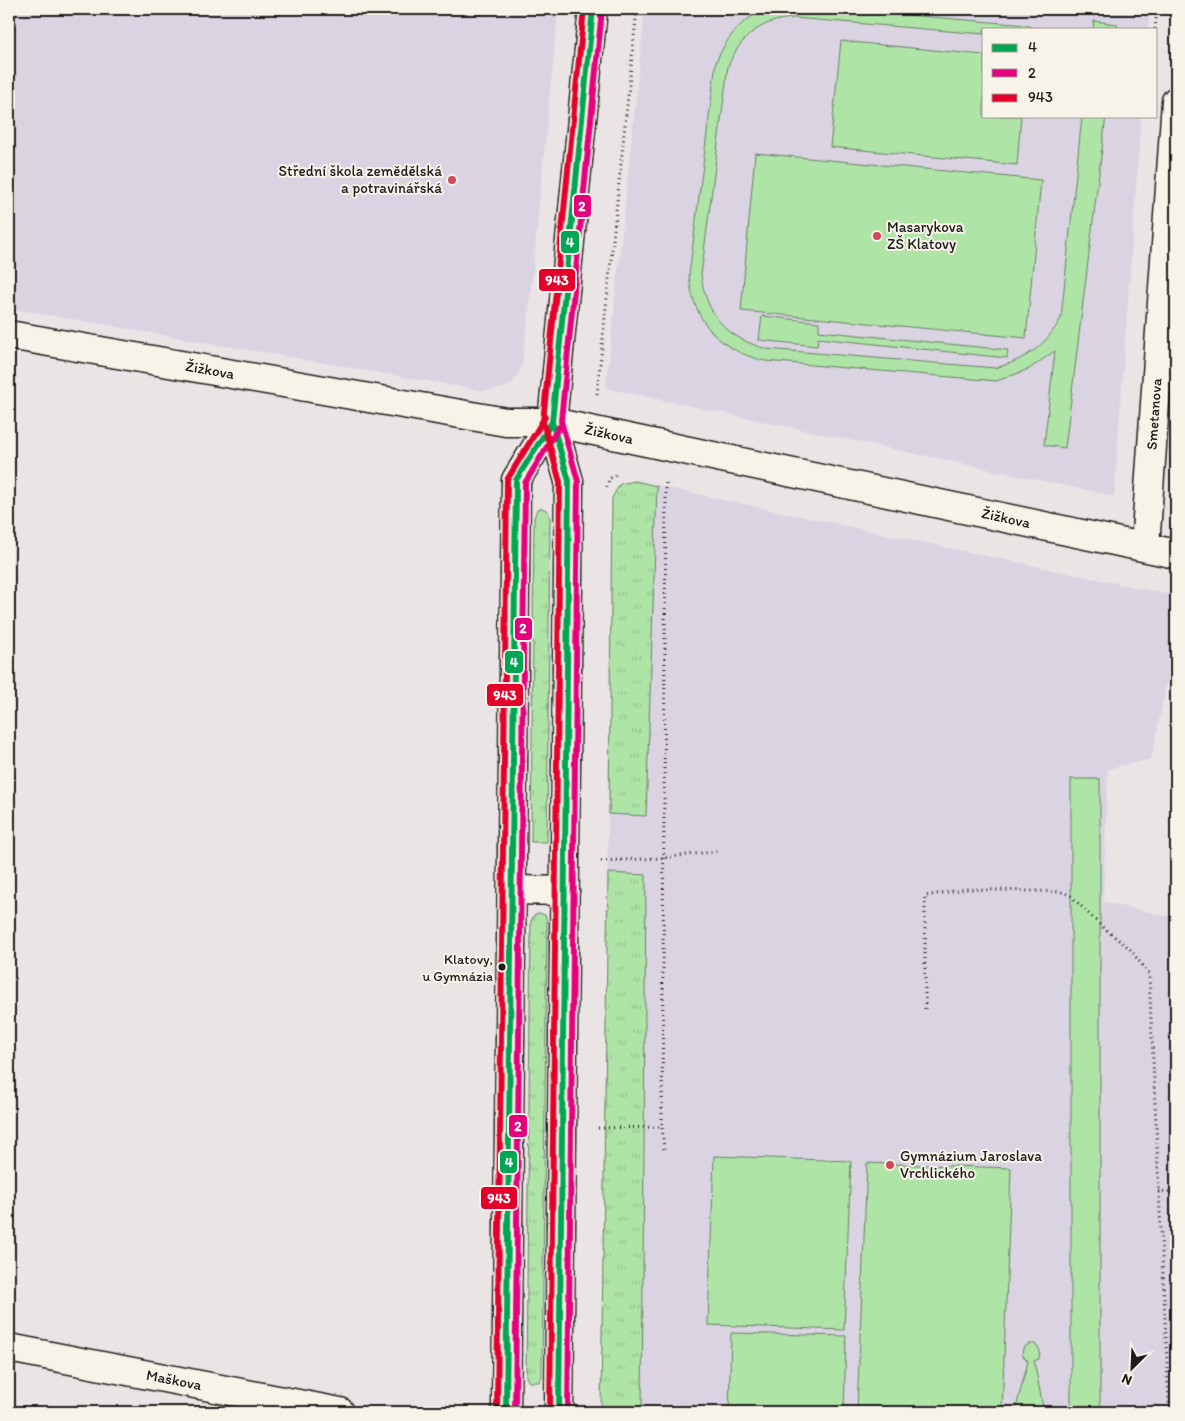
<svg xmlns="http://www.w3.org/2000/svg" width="1185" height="1421" viewBox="0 0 1185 1421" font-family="Itim,sans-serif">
	<defs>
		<pattern id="grass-tufts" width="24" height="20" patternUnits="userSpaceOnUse" patternTransform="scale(1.25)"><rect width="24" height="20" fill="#afe4a7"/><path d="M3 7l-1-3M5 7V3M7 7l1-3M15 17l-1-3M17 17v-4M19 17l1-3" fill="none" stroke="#96c38f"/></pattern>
	</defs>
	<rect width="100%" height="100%" fill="#eae4e5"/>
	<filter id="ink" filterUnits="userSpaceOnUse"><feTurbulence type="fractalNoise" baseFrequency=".02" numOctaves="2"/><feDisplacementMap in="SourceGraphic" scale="10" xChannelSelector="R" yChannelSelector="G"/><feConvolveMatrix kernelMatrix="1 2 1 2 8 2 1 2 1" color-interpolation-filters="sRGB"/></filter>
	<g filter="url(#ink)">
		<!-- built -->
		<g fill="#dad3e2">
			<path d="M 9,9 L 558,9 L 528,320 L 521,369 L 512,383 L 503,388 L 484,391 L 9,308 Z"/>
			<path d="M 645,9 L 1149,9 L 1148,29 L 984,29 L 984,116 L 1141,116 L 1114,496 L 606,388 Z"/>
			<path d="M 635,481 L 1176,596 L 1176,638 L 1151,759 L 1108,769 L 1103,902 L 1176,918 L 1176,1412 L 601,1412 L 612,498 L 620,484 Z"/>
		</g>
		<!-- grass -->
		<g fill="url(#grass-tufts)" stroke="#668062">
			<path d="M 635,481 L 657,486 L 646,816 L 609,814 L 612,498 L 620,484 Z"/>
			<path d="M 542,508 L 548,511 L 550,518 L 547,842 L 531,842 L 534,518 L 537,509 Z"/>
			<path d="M 608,873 L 646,875 L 642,1412 L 601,1412 Z"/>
			<path d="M 539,913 L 545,915 L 547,921 L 542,1377 L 539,1382 L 529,1382 L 526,1377 L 531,921 L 534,915 Z"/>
		</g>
		<!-- pitch -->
		<g fill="#afe4a7" stroke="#668062">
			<path d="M 769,9 L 836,9 L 1026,25 L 1036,29 L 984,29 L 984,34 L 794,18 C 761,20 741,36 728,66 L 701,275 C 707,317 727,338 767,349 L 995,368 C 1025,360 1046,346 1061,318 L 1082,116 L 1106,116 L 1065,448 L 1044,445 L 1055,351 L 1029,369 L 997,381 L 765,361 C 719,350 693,322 689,275 L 716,62 C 727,37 742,17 769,9 Z"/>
			<path d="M 1094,21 L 1117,24 L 1117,29 L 1093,29 Z"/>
			<path d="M 841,41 L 984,55 L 984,116 L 1021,116 L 1017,165 L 830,147 Z"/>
			<path d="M 755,153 L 1041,180 L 1026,338 L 741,311 Z"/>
			<path d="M 762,316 L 819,322 L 819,331 L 1008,350 L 1007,358 L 818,338 L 817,346 L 759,340 Z"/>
			<rect x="1071" y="779" width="29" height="633"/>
			<path d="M 714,1156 L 851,1161 L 844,1330 L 708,1325 Z"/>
			<path d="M 867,1163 L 1011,1168 L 1002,1412 L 857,1412 Z"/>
			<path d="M 731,1333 L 846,1336 L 844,1412 L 729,1412 Z"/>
			<path d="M 1029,1344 L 1035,1344 L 1040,1350 L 1039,1359 L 1034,1361 L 1044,1412 L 1015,1412 L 1028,1361 L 1022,1355 L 1023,1348 Z"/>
		</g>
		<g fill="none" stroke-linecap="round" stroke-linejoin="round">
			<!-- minor casing -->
			<g stroke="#1c1c1c" stroke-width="31">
				<g id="minor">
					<path d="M 9,335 L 506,422 L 552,422 L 1176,554"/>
					<path d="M 1145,547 L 1176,101"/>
					<path d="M 512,890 L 565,891"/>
					<path d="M 9,1348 L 340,1412"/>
					<path d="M 506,1412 L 516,480 L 552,422"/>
					<path d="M 559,1412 L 569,481 L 552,422 L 593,9"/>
				</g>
			</g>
			<!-- path -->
			<g stroke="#1c1c1c" stroke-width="3" stroke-dasharray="1 4" stroke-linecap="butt">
				<path d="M 1155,29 L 1157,9"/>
				<path d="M 597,394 L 637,9"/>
				<path d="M 607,487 L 609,479 L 618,474"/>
				<path d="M 601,861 L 663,858 L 718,851"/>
				<path d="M 925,1009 L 925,896 L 966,889 L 1063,892 L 1071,896 L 1101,926 L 1129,948 L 1149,974 L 1169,1405 L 1174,1412"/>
				<path d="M 598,1128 L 662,1127"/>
				<path d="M 664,1149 L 662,1127 L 666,483"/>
				<path d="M 1158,1191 L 1176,1192"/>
			</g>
			<!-- minor -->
			<use href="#minor" stroke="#f7f3e8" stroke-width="28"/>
			<!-- bus-1 casing -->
			<g stroke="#f7f3e8" stroke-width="10">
				<g id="bus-1">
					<path d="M 506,1412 L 516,480 L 552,422"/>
					<path d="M 559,1412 L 569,481 L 552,422 L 593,9"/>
				</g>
			</g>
			<!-- bus-2 casing -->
			<g stroke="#f7f3e8" stroke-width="10">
				<g id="bus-2">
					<path d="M 515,1412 L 525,483 L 559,427"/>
					<path d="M 568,1412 L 578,481 L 561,421 L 602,10"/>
				</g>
			</g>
			<!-- bus-3 casing -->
			<g stroke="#f7f3e8" stroke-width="10">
				<g id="bus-3">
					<path d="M 497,1412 L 507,480 L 545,417"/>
					<path d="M 550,1412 L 560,482 L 543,422 L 584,9"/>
				</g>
			</g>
			<!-- bus-1 -->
			<use href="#bus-1" stroke="#00a651" stroke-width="6"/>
			<!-- bus-2 -->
			<use href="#bus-2" stroke="#e5007d" stroke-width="6"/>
			<!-- bus-3 -->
			<use href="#bus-3" stroke="#e4002b" stroke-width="6"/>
		</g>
	</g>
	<!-- markers -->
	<g fill="#d1495b" stroke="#f7f3e8" stroke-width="2">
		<circle cx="452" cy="180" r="5"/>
		<circle cx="877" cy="236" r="5"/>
		<circle cx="890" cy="1165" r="5"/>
	</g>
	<circle fill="#1c1c1c" stroke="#f7f3e8" stroke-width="2" cx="502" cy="967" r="4.5"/>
	<g text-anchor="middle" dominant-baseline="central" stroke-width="4" stroke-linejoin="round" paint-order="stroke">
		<!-- bus labels -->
		<g font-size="14" fill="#1c1c1c" stroke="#f7f3e8" text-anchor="end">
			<text x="493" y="959">Klatovy,<tspan x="493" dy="17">u Gymnázia</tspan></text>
		</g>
		<!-- poi labels -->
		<g font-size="15" fill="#1c1c1c" stroke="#f7f3e8" text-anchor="start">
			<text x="442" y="171" text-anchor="end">Střední škola zemědělská<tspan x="442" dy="17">a potravinářská</tspan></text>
			<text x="887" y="227">Masarykova<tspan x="887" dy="17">ZŠ Klatovy</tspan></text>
			<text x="900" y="1156">Gymnázium Jaroslava<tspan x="900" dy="17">Vrchlického</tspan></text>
		</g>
		<!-- street labels -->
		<g font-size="15" fill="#1c1c1c" stroke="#f7f3e8">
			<text transform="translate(210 370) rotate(10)">Žižkova</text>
			<text transform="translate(1154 414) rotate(-86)">Smetanova</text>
			<text transform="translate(609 434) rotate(12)">Žižkova</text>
			<text transform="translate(1006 518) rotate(12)">Žižkova</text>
			<text transform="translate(174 1380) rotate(11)">Maškova</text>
		</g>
	</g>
	<g stroke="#f7f3e8" stroke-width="2">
		<rect x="573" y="194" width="19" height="24" rx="5" fill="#e5007d"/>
		<rect x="560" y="230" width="20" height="24" rx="5" fill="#00a651"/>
		<rect x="538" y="268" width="38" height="24" rx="5" fill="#e4002b"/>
		<rect x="514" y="617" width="19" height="24" rx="5" fill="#e5007d"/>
		<rect x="504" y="650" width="20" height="24" rx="5" fill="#00a651"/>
		<rect x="486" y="683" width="38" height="24" rx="5" fill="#e4002b"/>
		<rect x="508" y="1114" width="20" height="24" rx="5" fill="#e5007d"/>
		<rect x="499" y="1150" width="19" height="24" rx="5" fill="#00a651"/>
		<rect x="480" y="1186" width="38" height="24" rx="5" fill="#e4002b"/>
	</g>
	<g font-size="14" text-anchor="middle" font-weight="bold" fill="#fff">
		<text x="582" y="211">2</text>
		<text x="570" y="247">4</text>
		<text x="557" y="285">943</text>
		<text x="523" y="633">2</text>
		<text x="514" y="667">4</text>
		<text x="505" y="700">943</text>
		<text x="518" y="1131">2</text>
		<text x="509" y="1167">4</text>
		<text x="499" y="1203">943</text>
	</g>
	<!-- margin -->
	<rect width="1185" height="1421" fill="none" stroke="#f7f3e8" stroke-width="30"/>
	<rect x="15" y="15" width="1155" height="1391" fill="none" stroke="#1c1c1c" stroke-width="2" filter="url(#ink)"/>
	<!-- legend -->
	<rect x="982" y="28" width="175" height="90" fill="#f7f3e8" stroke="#9f9d96"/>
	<rect x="992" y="44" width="25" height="8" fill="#00a651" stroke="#9f9d96"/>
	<text x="1028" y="52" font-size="15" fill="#1c1c1c">4</text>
	<rect x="992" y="69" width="25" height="8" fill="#e5007d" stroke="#9f9d96"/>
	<text x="1028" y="78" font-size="15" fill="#1c1c1c">2</text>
	<rect x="992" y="94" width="25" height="8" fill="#e4002b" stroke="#9f9d96"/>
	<text x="1028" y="102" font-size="15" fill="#1c1c1c">943</text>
	<!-- north arrow -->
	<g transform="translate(1132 1368) rotate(204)" stroke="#f7f3e8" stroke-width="4" paint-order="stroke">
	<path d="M0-4L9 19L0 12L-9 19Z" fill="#1c1c1c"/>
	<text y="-8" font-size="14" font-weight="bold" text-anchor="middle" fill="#1c1c1c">N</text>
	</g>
</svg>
